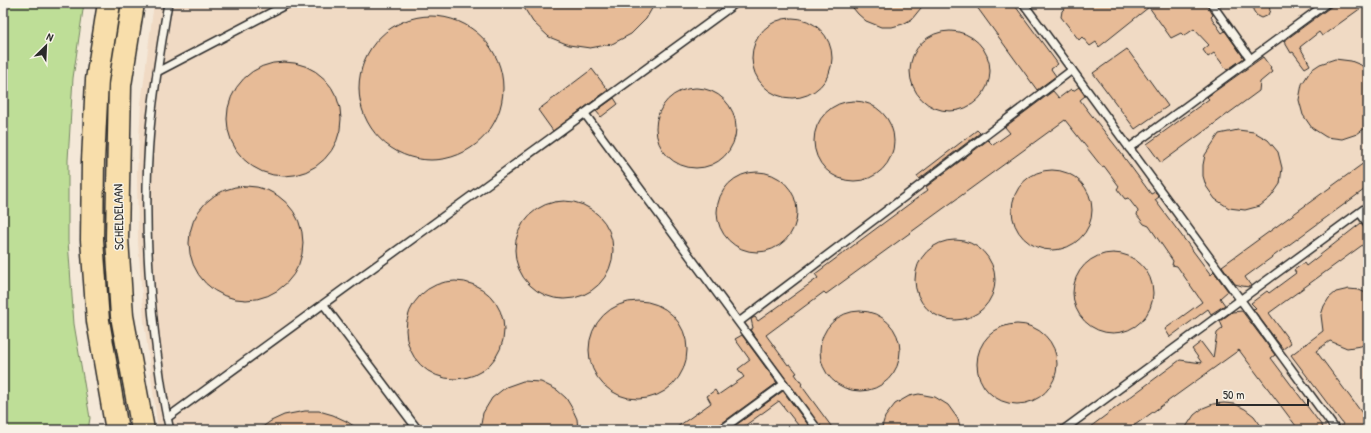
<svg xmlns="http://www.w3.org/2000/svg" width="1371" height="433" viewBox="0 0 1371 433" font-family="'Patrick Hand',sans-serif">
	<rect width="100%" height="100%" fill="#f4e8d8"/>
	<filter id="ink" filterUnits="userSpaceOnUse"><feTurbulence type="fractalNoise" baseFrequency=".025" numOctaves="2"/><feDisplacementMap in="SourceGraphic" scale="8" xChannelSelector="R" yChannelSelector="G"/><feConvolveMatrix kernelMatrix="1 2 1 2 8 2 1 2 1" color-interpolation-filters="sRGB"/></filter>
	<g filter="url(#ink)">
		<!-- built -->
		<path fill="#f0dac4" d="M 154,3 L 1368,3 L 1368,430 L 158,430 L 144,321 L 138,243 L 137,172 L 141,104 L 150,33 Z"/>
		<!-- green -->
		<path fill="#bede97" stroke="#748461" d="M 3,3 L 84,3 L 73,78 L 68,160 L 68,241 L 74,324 L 90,418 L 88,430 L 3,430 Z"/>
		<!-- building -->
		<g fill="#e7bb97" stroke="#2b2b2b">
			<path d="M 521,3 L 655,3 L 646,19 L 631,34 L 612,44 L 590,48 L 569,45 L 549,37 L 533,22 Z"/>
			<path d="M 849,3 L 925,3 L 912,19 L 903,24 L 892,27 L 881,27 L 866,21 L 858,14 Z"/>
			<path d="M 974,3 L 1013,3 L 1058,64 L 1051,69 L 1056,76 L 1037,90 Z"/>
			<path d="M 1069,3 L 1206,3 L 1213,15 L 1211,17 L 1222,33 L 1225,31 L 1244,58 L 1227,70 L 1214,53 L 1208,57 L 1203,50 L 1209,45 L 1194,29 L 1184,36 L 1181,33 L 1171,38 L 1149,7 L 1099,47 L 1096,42 L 1090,46 L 1082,37 L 1079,40 L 1061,17 L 1062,11 Z"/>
			<path d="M 1254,3 L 1268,3 L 1270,10 L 1268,15 L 1261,18 L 1257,16 L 1253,10 Z"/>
			<path d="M 1336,3 L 1368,3 L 1322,36 L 1319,32 L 1300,47 L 1310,65 L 1305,68 L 1293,52 L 1291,53 L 1284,41 Z"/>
			<circle cx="431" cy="88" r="72"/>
			<circle cx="792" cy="58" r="40"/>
			<circle cx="950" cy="71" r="40"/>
			<path d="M 1127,49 L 1168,106 L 1135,129 L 1093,73 Z"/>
			<path d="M 1263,57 L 1271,68 L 1270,69 L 1272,72 L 1260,82 L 1259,91 L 1161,163 L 1147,144 L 1209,99 L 1207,97 Z"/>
			<path d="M 1335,59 L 1351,61 L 1361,65 L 1368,72 L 1368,126 L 1357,134 L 1342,139 L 1326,137 L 1312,128 L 1303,115 L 1299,100 L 1302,84 L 1311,70 L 1320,64 Z"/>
			<circle cx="284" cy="119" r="57"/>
			<path d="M 592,69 L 608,90 L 553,131 L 538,110 Z"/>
			<path d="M 1079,87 L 1085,96 L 1080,100 L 1089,112 L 1118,149 L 1151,194 L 1155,192 L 1159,197 L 1155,200 L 1211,275 L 1214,272 L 1228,291 L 1220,298 L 1225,305 L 1211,314 L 1208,309 L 1170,337 L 1165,329 L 1202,302 L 1177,266 L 1172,265 L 1173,261 L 1149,226 L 1144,224 L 1137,215 L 1138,211 L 1128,198 L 1125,199 L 1117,189 L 1119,186 L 1104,166 L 1102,167 L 1065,120 L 826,294 L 824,292 L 766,335 L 788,365 L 790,364 L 797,373 L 795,374 L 802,384 L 801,385 L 834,430 L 823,430 L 750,330 L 753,328 L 751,319 L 755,317 L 758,321 L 818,278 L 815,274 L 928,190 L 926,187 L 988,140 L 993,145 L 1010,133 L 1005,127 L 1053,91 L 1059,98 L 1071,89 L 1073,91 Z"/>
			<circle cx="696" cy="128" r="40"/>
			<path d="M 614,98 L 618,104 L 601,117 L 596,111 Z"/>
			<circle cx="854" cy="141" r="40"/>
			<path d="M 977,130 L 980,133 L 919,179 L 917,176 Z"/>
			<path d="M 1238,130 L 1254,132 L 1268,140 L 1278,152 L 1282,168 L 1280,184 L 1271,197 L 1260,206 L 1245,210 L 1229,208 L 1215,199 L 1206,186 L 1203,176 L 1203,165 L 1205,155 L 1219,134 Z"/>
			<path d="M 1368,160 L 1368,187 L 1245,277 L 1251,286 L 1250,287 L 1242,286 L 1235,284 L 1222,266 Z"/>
			<circle cx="1052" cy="210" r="40"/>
			<circle cx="757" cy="212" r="40"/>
			<circle cx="246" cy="243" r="57"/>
			<circle cx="564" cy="250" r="49"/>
			<path d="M 1361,223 L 1368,231 L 1368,241 L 1269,313 L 1291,343 L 1283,349 L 1253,309 L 1256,308 L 1251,303 L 1267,291 L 1269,293 L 1296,273 L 1294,270 L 1304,263 L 1306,266 Z"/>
			<circle cx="955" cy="280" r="40"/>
			<circle cx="1113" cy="293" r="40"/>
			<circle cx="455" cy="330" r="49"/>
			<path d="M 1349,289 L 1359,290 L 1368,294 L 1368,342 L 1361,346 L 1347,348 L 1330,341 L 1316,351 L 1362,413 L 1368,409 L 1368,430 L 1341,430 L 1340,428 L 1343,424 L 1291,355 L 1323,331 L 1321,315 L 1324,306 L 1329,298 L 1336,292 Z"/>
			<circle cx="638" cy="350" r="49"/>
			<path d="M 1242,311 L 1275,355 L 1271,358 L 1325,430 L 1299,430 L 1239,350 L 1128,430 L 1086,430 L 1180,360 L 1202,363 L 1192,349 L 1201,342 L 1213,358 L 1217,333 L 1223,328 L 1220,321 L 1232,312 Z"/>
			<circle cx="860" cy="351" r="40"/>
			<circle cx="1017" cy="364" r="40"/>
			<path d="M 742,335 L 777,383 L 718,426 L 716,430 L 673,430 L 711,403 L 707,396 L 715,390 L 718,395 L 744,377 L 738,369 L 750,360 L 735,339 Z"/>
			<path d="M 523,381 L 541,382 L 557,390 L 566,398 L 572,408 L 577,419 L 578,430 L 480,430 L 483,413 L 492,398 L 506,387 Z"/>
			<path d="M 783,391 L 812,430 L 802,430 L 779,401 L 739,430 L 729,430 Z"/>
			<path d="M 919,394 L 935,397 L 948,405 L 958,419 L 961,430 L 881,430 L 885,417 L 895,404 L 909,396 Z"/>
			<path d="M 1224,403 L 1235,404 L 1245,409 L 1254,416 L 1264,430 L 1184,430 L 1194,415 L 1203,408 L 1213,404 Z"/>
			<path d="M 305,411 L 319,411 L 333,415 L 346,421 L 360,430 L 258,430 L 271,421 L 284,415 Z"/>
		</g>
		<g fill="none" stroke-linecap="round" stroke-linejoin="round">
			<!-- lane casing -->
			<g stroke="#2b2b2b" stroke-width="10">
				<g id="lane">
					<path d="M 168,3 C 161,45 154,87 150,129 C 144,198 147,269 155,337 C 159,368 162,400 170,430"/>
					<path d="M 1023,3 L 1336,430"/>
					<path d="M 1211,3 L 1250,58"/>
					<path d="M 157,72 L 289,3"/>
					<path d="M 585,114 L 818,430"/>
					<path d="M 1129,148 L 1327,3"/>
					<path d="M 1360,213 L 1368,224"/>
					<path d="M 324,305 L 418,430"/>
					<path d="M 739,322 L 1072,70"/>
					<path d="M 167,418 L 736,3"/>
					<path d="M 721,430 L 784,384"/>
					<path d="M 1063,430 L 1368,206"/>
				</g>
			</g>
			<!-- primary casing -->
			<g stroke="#2b2b2b" stroke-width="25">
				<g id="primary">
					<path d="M 109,3 L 97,80 L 93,161 L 92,240 L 98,321 L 117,430"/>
					<path d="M 133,3 L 120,85 L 117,238 L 122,316 L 143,430"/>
				</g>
			</g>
			<!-- lane -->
			<use href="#lane" stroke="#f7f3e8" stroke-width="7"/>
			<!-- primary -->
			<use href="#primary" stroke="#f8deab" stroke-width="22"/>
		</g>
	</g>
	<g text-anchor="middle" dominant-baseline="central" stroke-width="3" stroke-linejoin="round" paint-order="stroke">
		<!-- street labels -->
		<g font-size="13" fill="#2b2b2b" stroke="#f7f3e8">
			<text transform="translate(118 217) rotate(-91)">SCHELDELAAN</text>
		</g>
	</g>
	<!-- margin -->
	<rect width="1371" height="433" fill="none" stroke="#f7f3e8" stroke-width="16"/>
	<rect x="8" y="8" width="1355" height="417" fill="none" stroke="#2b2b2b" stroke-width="1.5" filter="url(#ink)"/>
	<!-- north arrow -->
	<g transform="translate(46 46) rotate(24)" stroke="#f7f3e8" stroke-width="3" paint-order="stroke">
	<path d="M0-3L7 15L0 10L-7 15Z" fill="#2b2b2b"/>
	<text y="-6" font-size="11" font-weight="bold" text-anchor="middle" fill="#2b2b2b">N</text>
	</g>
	<!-- scale -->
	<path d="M1217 399v6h91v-6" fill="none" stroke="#2b2b2b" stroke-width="2"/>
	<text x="1223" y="399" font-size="12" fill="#2b2b2b" stroke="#f7f3e8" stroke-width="3" paint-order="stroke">50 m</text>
</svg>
